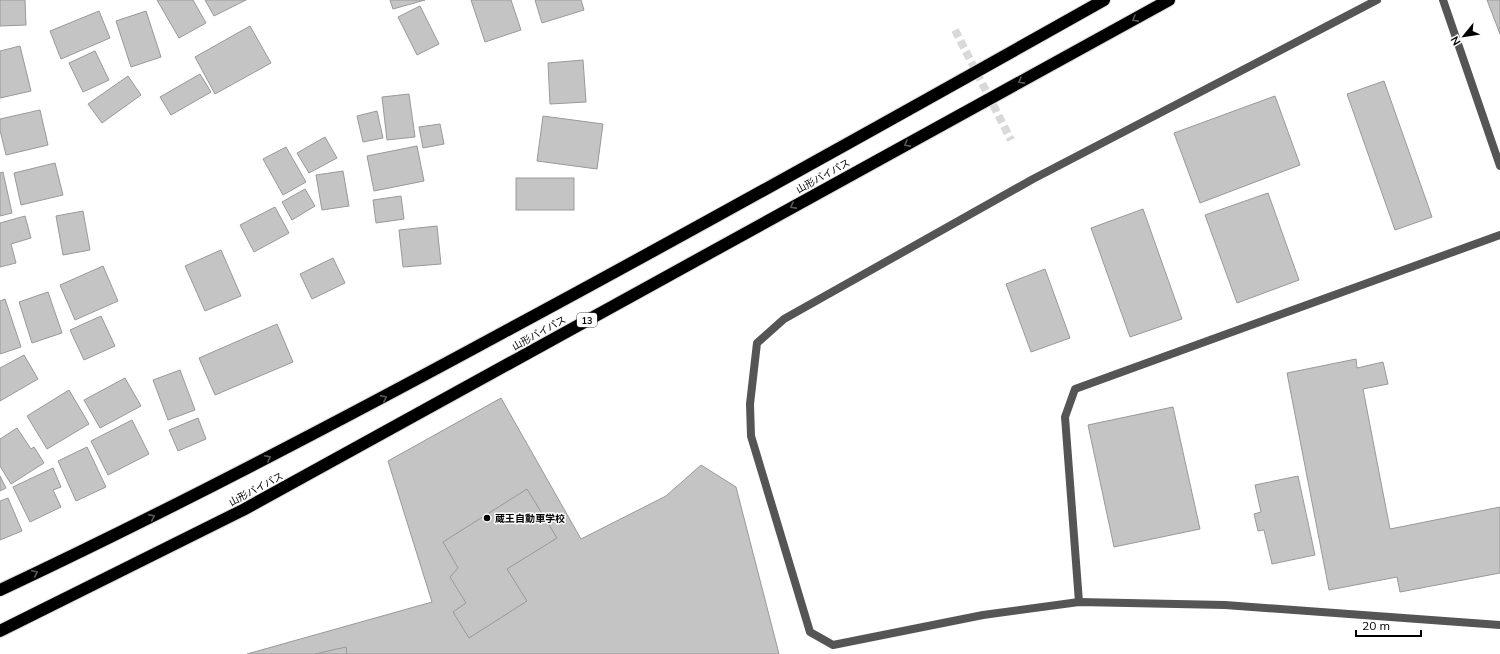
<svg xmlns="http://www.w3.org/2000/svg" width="1500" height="654" viewBox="0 0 1500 654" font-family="Mulish,'Noto Sans JP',sans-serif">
	<rect width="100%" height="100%" fill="#fff"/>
	<!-- building -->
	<g fill="#c4c4c4" stroke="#999">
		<path d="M 0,0 L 25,0 L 26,25 L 0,26 Z"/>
		<path d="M 157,0 L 193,0 L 206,23 L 179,38 Z"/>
		<path d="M 205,0 L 246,0 L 214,16 Z"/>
		<path d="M 390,0 L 425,0 L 393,9 Z"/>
		<path d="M 471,0 L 511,0 L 521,30 L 485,42 Z"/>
		<path d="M 535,0 L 581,0 L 584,10 L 542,23 Z"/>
		<path d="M 1487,0 L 1500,0 L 1500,34 Z"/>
		<path d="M 420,6 L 439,44 L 417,55 L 398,17 Z"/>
		<path d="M 99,11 L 110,38 L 61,59 L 50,31 Z"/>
		<path d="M 146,11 L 161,57 L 131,67 L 116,21 Z"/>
		<path d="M 250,26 L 271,63 L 215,94 L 195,57 Z"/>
		<path d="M 20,46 L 31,91 L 0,98 L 0,51 Z"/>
		<path d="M 95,51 L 109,80 L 83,92 L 69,63 Z"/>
		<path d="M 583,60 L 586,102 L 550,104 L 548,63 Z"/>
		<path d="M 200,74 L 211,92 L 171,115 L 160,97 Z"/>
		<path d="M 128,76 L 141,95 L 102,123 L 88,104 Z"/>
		<path d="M 1384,81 L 1432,217 L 1395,230 L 1347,94 Z"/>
		<path d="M 409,94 L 415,137 L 387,140 L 382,97 Z"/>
		<path d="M 1275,96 L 1300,165 L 1200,203 L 1174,133 Z"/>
		<path d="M 40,110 L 48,145 L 6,155 L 0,130 L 0,119 Z"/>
		<path d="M 377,111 L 383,138 L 363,142 L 357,116 Z"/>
		<path d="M 543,116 L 603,124 L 597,169 L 537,161 Z"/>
		<path d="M 440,124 L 444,144 L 423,148 L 419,127 Z"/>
		<path d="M 325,137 L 337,158 L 309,173 L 297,153 Z"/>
		<path d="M 417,146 L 424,181 L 374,191 L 367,156 Z"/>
		<path d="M 286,147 L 306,182 L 283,195 L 263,159 Z"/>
		<path d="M 55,163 L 63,195 L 21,205 L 14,173 Z"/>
		<path d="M 343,171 L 349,206 L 322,210 L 316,175 Z"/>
		<path d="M 3,172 L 12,213 L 0,216 L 0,173 Z"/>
		<rect x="516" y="178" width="58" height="32"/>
		<path d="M 305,189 L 315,206 L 292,220 L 282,202 Z"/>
		<path d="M 1268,193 L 1299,280 L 1237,303 L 1205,215 Z"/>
		<path d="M 401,196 L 404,219 L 376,223 L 373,200 Z"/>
		<path d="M 275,207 L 289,233 L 254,252 L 240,225 Z"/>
		<path d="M 1143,209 L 1182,319 L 1130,337 L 1091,228 Z"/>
		<path d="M 83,211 L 90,250 L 63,255 L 56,216 Z"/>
		<path d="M 25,216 L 31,238 L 11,244 L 16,263 L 0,267 L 0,223 Z"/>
		<path d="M 437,226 L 441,264 L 403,267 L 399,230 Z"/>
		<path d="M 221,250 L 241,296 L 205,311 L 185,266 Z"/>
		<path d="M 333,258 L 345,283 L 312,299 L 300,274 Z"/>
		<path d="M 103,266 L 118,301 L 75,320 L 60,285 Z"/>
		<path d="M 1045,269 L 1070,338 L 1031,352 L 1006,284 Z"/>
		<path d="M 48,292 L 62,333 L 32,343 L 19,302 Z"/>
		<path d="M 5,299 L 21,347 L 0,354 L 0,301 Z"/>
		<path d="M 101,316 L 115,346 L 84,360 L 70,330 Z"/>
		<path d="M 277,324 L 293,362 L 215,395 L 199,358 Z"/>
		<path d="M 24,355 L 38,379 L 0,401 L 0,368 Z"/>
		<path d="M 1356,359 L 1357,368 L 1383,362 L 1388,384 L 1363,389 L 1390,529 L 1500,507 L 1500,573 L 1400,592 L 1397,577 L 1329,590 L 1287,373 Z"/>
		<path d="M 180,370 L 195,410 L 168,420 L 153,380 Z"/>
		<path d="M 125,378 L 141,406 L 100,428 L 84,400 Z"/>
		<path d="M 69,390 L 89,424 L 47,449 L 27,416 Z"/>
		<path d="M 501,398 L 581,539 L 666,496 L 701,465 L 736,487 L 779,654 L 247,654 L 432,602 L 388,461 Z"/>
		<path d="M 1173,407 L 1200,529 L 1114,547 L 1088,425 Z"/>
		<path d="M 198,418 L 206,439 L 178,451 L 169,430 Z"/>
		<path d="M 132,420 L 149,454 L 108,475 L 91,441 Z"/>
		<path d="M 17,428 L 31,449 L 34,447 L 44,463 L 11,484 L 0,466 L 0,439 Z"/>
		<path d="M 87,447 L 106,487 L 76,501 L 58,461 Z"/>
		<path d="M 53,468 L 61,487 L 53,490 L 61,507 L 30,522 L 13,487 Z"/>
		<path d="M 0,476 L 6,488 L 0,491 Z"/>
		<path d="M 1298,476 L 1315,555 L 1272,564 L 1264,530 L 1258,531 L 1254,514 L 1261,512 L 1255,485 Z"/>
		<path d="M 527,489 L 557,538 L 507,569 L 527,601 L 469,638 L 453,612 L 466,603 L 450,577 L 458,568 L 443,542 Z"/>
		<path d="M 8,498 L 22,531 L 0,540 L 0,501 Z"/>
		<path d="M 346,647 L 347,654 L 315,654 Z"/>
	</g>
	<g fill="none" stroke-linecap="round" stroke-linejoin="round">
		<!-- street-tunnel -->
		<path stroke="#d9d9d9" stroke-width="8" stroke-dasharray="8 4" stroke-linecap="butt" d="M 955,30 L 1011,140"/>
		<!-- highway casing -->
		<g stroke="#dbdbdb" stroke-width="14">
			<g id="highway">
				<path d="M 0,590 C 171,510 338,422 504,332 C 705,224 905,112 1104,0"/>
				<path d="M 0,631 L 243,510 L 1169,0"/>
			</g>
		</g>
		<!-- street -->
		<g stroke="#555" stroke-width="8">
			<path d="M 1377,0 L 1033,179 L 784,319 L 757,343 L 750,404 L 751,436 L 810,632 L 833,645 L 983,615 L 1079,602 L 1225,605 L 1500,625"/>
			<path d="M 1443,0 L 1500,166"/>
			<path d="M 1079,602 L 1065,417 L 1075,389 L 1500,235"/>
		</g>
		<!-- highway -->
		<use href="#highway" stroke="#000" stroke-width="12"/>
	</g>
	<!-- one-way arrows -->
	<defs><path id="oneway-chevron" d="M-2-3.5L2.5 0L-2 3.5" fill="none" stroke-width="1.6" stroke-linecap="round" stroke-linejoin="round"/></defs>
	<g stroke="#595959">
		<use href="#oneway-chevron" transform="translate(1135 19) rotate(151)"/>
		<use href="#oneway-chevron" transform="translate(1021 81) rotate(151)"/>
		<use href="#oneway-chevron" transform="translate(907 144) rotate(151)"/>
		<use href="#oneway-chevron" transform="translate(793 206) rotate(151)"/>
		<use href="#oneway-chevron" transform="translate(384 398) rotate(-28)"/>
		<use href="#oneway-chevron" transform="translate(268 458) rotate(-27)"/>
		<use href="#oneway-chevron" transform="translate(152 517) rotate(-26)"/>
		<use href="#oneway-chevron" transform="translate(35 573) rotate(-25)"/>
	</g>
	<!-- markers -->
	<circle fill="#000" stroke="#fff" stroke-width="1.5" cx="487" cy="518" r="4"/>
	<g text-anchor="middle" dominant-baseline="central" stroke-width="3" stroke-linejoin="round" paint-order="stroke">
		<!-- shield labels -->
		<rect fill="#fff" stroke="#4c4c4c" stroke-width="1" x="577" y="313" width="20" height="14" rx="3"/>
		<g font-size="9" font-weight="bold" fill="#000">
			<text x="587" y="320">13</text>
		</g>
		<!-- street labels -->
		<g font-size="10" fill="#000" stroke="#fff">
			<text transform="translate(823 176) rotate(-29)">山形バイパス</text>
			<text transform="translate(539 333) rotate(-29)">山形バイパス</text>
			<text transform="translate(256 489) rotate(-28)">山形バイパス</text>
		</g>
		<!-- poi labels -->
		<g font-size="10" font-weight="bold" fill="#000" stroke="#fff" text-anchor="start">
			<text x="495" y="518">蔵王自動車学校</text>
		</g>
	</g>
	<!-- north arrow -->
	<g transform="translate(1464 36) rotate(240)" stroke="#ffffff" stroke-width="3" paint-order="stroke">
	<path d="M0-3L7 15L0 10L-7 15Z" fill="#000000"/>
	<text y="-6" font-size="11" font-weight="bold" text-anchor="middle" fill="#000000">N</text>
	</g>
	<!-- scale -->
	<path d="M1356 630v6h65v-6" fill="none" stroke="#000000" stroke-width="2"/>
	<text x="1362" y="630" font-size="12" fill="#000000" stroke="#ffffff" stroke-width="3" paint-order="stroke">20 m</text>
</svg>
